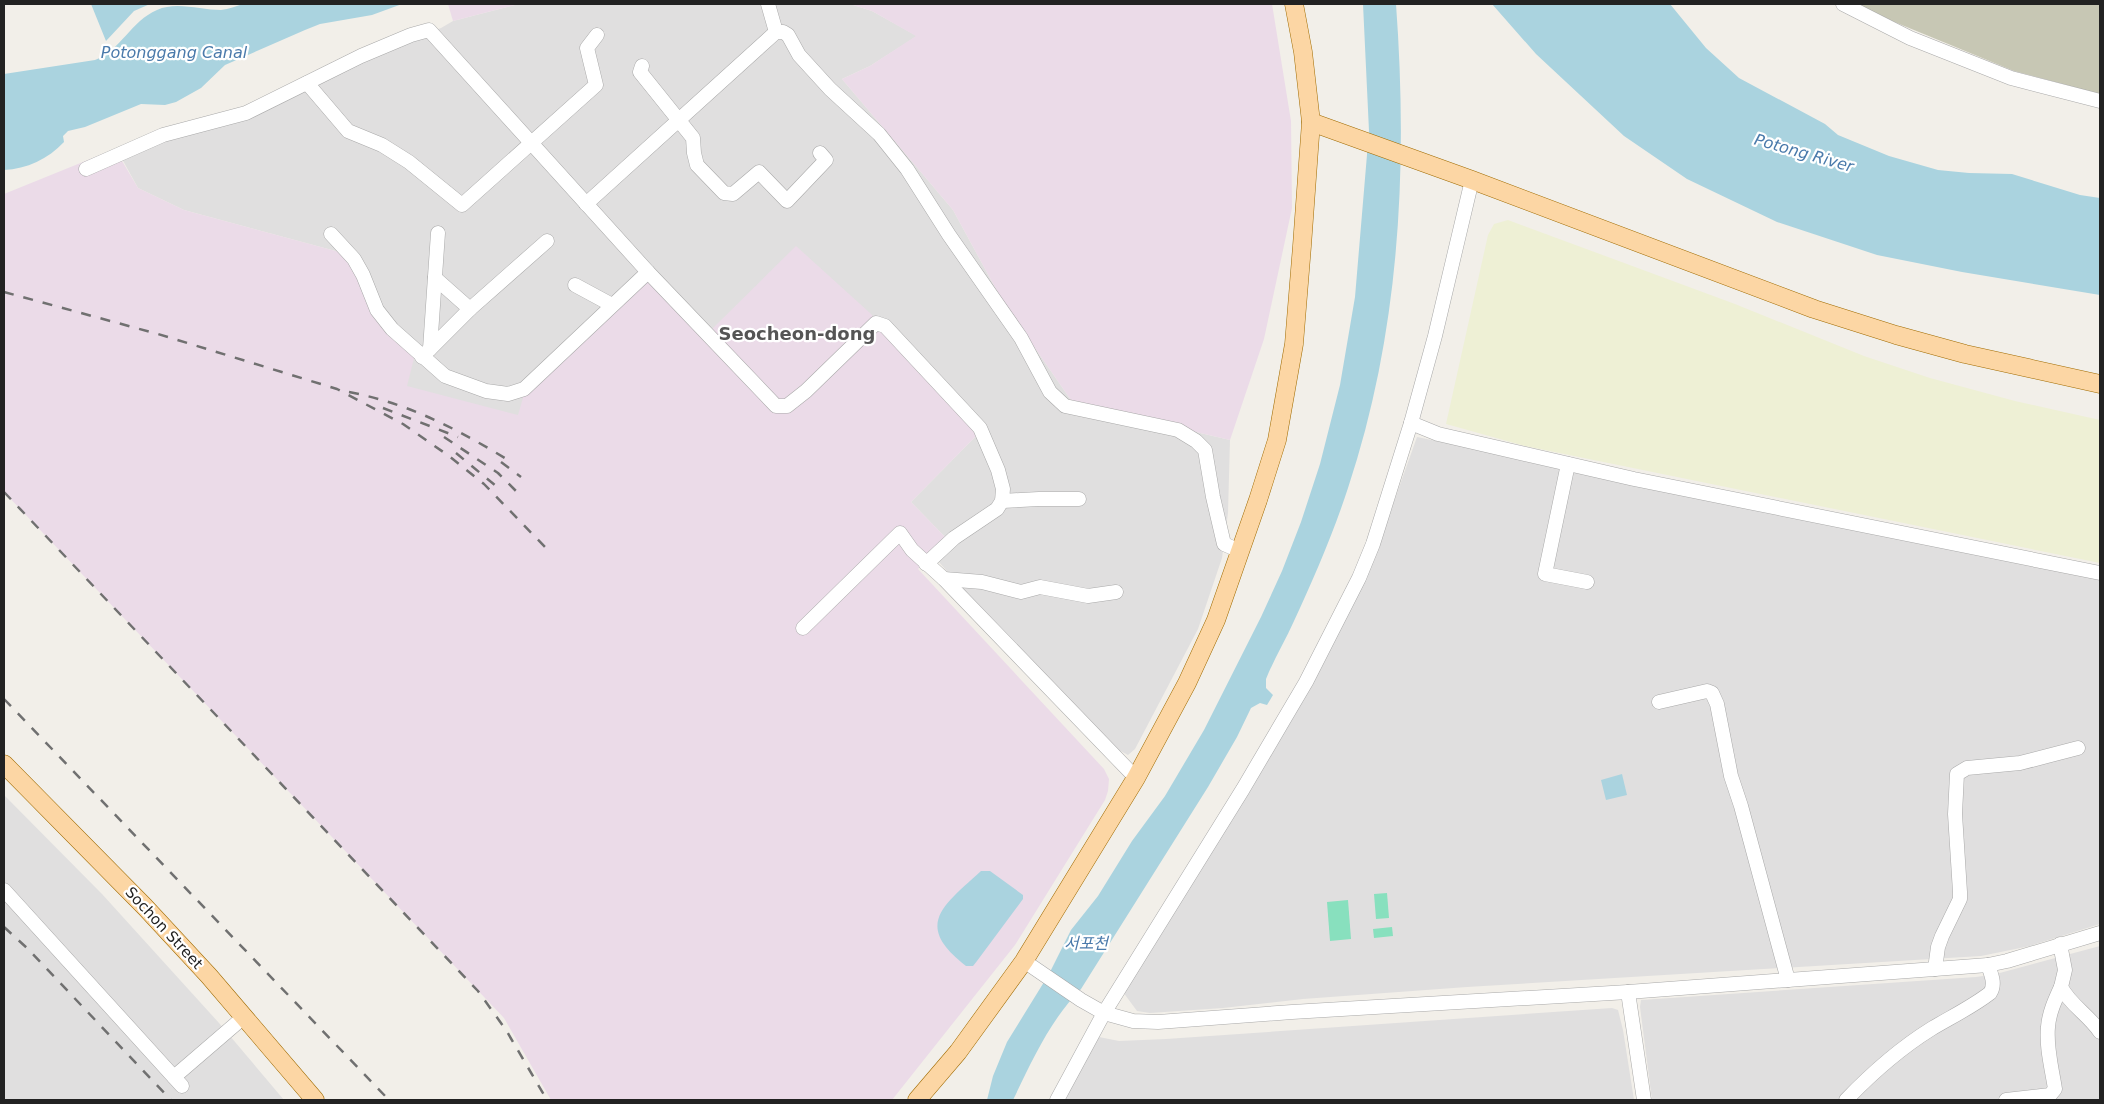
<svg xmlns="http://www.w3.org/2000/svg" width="2104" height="1104" viewBox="0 0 2104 1104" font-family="'DejaVu Sans','Noto Sans KR',sans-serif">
	<rect width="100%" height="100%" fill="#f2efe9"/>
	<!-- residential -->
	<g fill="#e0dfdf">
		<path d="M 519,4 L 850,4 L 872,11 L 917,36 L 870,66 L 842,79 L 953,210 L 1003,302 L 1073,403 L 1230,440 L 1228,513 L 1222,558 L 1198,629 L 1135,749 L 1128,755 L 1115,748 L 972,600 L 932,554 L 947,539 L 911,502 L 976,436 L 710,331 L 523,418 L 407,388 L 343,253 L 184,210 L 138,188 L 121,157 L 185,132 L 408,39 L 441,28 L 453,21 Z"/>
		<path d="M 1417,437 L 2100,577 L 2100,924 L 2030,946 L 1981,956 L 1467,987 L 1303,999 L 1223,1008 L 1150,1013 L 1137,1011 L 1123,992 L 1382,535 Z"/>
		<path d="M 4,795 L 102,894 L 219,1023 L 284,1100 L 4,1100 Z"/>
		<path d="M 2100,946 L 2100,1100 L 1652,1100 L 1640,1007 L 1641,1000 L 1976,977 L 1996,974 Z"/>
		<path d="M 1612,1008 L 1618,1010 L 1623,1030 L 1634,1100 L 1064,1100 L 1075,1078 L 1099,1037 L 1119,1041 L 1166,1039 Z"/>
	</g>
	<!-- industrial -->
	<g fill="#ebdbe8">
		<path d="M 448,4 L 519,4 L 453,21 Z"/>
		<path d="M 850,4 L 1272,4 L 1291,121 L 1292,208 L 1264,339 L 1230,440 L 1073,403 L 1003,302 L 953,210 L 842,79 L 870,66 L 916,36 L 872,11 Z"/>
		<path d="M 115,149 L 138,188 L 184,210 L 343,253 L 415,354 L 407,386 L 518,415 L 523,398 L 518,396 L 647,279 L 710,331 L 796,246 L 870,313 L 974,426 L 976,436 L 911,502 L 947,539 L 918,569 L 1104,769 L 1109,779 L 1108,791 L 1105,800 L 1015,945 L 892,1100 L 551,1100 L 504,1018 L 4,492 L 4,194 Z"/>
	</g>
	<!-- construction -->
	<path fill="#c7c7b4" d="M 1857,4 L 2100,4 L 2100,94 L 2014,71 L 1875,14 Z"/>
	<!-- farmland -->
	<path fill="#eef0d5" d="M 1508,220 L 1735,304 L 1864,356 L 1930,378 L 2015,401 L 2100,420 L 2100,563 L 1525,446 L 1446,424 L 1488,235 L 1494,224 Z"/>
	<!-- pitch -->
	<g fill="#88e0be">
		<path d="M 1387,893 L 1389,918 L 1376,919 L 1374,894 Z"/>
		<path d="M 1348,900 L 1351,939 L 1330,941 L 1327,902 Z"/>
		<path d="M 1392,927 L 1393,936 L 1374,938 L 1373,929 Z"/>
	</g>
	<!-- water -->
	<g fill="#aad3df">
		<path d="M 91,4 L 150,4 L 134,11 L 106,41 Z"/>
		<path d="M 243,4 L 402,4 L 372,15 L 320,24 L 305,30 L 225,65 L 201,88 L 176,102 L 165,105 L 141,104 L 85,127 L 68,131 L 63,136 L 64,142 C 48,159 27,169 4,170 L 4,74 L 95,60 C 121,50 131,21 157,10 C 176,1 201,10 221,10 C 229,9 236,6 243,4 Z"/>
		<path d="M 1363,4 L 1396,4 C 1408,167 1400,332 1348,488 C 1333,534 1314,578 1294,621 C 1285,641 1274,659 1266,679 L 1266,688 L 1273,695 L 1267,705 L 1260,703 L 1251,708 L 1237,737 L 1208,787 L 1081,989 C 1050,1020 1032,1061 1013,1100 L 987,1100 L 993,1076 L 1007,1042 L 1049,974 L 1071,930 L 1098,896 L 1132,841 L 1165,796 L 1204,730 L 1261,617 L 1282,571 L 1301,522 L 1320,464 L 1340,385 L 1355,297 L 1369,131 Z"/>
		<path d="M 1492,4 L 1670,4 L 1706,48 L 1739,78 L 1825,124 L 1838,135 L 1889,156 L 1938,170 L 1969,173 L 2012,174 L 2080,195 L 2100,198 L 2100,295 L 1962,272 L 1877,255 L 1777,222 L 1687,179 L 1624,136 L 1536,54 Z"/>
		<path d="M 1622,774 L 1627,795 L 1606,800 L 1601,780 Z"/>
		<path d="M 981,871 L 990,871 L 1023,895 L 1023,899 L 977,961 L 973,966 L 966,966 C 913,925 943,906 981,871 Z"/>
	</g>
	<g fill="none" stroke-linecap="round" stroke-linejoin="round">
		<!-- minor casing -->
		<g stroke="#a9a9a9" stroke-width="15">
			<g id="minor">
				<path d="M 768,4 L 776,32"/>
				<path d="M 1843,4 L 1910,38 L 2011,78 L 2100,101"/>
				<path d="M 642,66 L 640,72 L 693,138 L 694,153 L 697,165 L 724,193 L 733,194 L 759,172 L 787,201 L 826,160 L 820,153"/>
				<path d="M 307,83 L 348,131 L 382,145 L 409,162 L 462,205 L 596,85 L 587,48 L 597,35"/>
				<path d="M 86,169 L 163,135 L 246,113 L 361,56 L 411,35 L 429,30 L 648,272 L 776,406 L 787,406 L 806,391 L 876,323 L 885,326 L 980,428 L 998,470 L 1003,489 L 1002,501 L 997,509 L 954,538 L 926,564"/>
				<path d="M 586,204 L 776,32 L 783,32 L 788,35 L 799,55 L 830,89 L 879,134 L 907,169 L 949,235 L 1021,338 L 1050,392 L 1065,406 L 1178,430 L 1196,441 L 1205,450 L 1213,497 L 1224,544 L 1240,551"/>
				<path d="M 331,234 L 354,259 L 363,275 L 377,310 L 392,329 L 445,376 L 486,391 L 508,394 L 524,389 L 648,272"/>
				<path d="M 435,278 L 470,309"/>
				<path d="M 575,285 L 612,305"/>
				<path d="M 430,349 L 438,233"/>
				<path d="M 422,357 L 470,309 L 547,241"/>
				<path d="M 1411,423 L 1438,434 L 1634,479 L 2100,573"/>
				<path d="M 1568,464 L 1545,574 L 1587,582"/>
				<path d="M 1002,501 L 1039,499 L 1079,499"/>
				<path d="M 944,579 L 982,582 L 1021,592 L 1040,587 L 1088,596 L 1116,592"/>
				<path d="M 803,628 L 900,533 L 912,550 L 944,579 L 1136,778"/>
				<path d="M 1659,702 L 1707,691 L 1712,693 L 1717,704 L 1731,776 L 1741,806 L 1788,980"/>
				<path d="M 4,890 L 182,1086"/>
				<path d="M 2060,944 L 2065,970 L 2061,987 C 2070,1005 2089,1015 2100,1032"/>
				<path d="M 1024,961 L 1081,1000 L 1104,1013 L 1133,1021 L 1158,1022 L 1292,1012 L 1628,992 L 1988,965 L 2007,961 L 2100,933"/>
				<path d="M 1935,969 L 1938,947 L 1942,936 L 1960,899 L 1960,892 L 1955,814 L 1957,774 L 1967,768 L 2020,763 L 2078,748"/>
				<path d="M 1628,992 L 1644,1100"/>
				<path d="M 174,1077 L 245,1016"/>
				<path d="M 1057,1100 L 1104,1013 L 1243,789 L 1283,721 L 1306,682 L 1359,578 L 1373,544 L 1411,423 L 1435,336 L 1472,180"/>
				<path d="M 1846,1100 C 1872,1073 1899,1049 1931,1029 C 1951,1017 1972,1007 1990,993 C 1996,984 1991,974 1988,965"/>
				<path d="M 2006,1100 L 2050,1095 L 2055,1089 C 2052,1069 2046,1048 2048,1027 C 2049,1013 2055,1000 2061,987"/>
			</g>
		</g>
		<!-- major casing -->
		<g stroke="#a06b00" stroke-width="19">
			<g id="major">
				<path d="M 1311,122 L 1472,180 L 1814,309 L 1896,335 L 1965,354 L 2100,384"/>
				<path d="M 4,764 L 145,907 L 209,976 L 315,1100"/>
				<path d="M 917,1100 L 958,1052 L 1024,961 L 1136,778 L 1187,683 L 1216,620 L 1258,500 L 1277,440 L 1294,344 L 1302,246 L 1311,122 L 1303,52 L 1294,4"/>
			</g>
		</g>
		<!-- minor -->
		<use href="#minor" stroke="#fff" stroke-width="14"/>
		<!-- major -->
		<use href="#major" stroke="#fcd6a4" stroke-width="18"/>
		<!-- rail -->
		<g stroke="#707070" stroke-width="2.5" stroke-dasharray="10 10" stroke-linecap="butt">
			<path d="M 4,292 L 158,334 L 337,389 L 403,424 L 449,456 L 484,484 L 545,547"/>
			<path d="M 349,392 C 411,404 459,430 513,463"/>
			<path d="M 383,408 L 458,437"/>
			<path d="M 444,437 L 498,473 L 516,491"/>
			<path d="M 456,453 L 496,486"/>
			<path d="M 501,462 L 521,477"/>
			<path d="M 4,492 L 478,991 L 506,1030 L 547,1100"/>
			<path d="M 4,699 L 389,1100"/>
			<path d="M 4,927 L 27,948 L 171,1100"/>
		</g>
	</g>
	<g text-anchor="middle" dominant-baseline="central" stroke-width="4.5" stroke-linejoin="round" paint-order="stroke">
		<!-- street labels -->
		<g font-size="15" fill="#222" stroke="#fff">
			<text transform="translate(164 928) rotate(47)">Sochon Street</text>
		</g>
		<!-- water labels -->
		<g font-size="16" font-style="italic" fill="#4a7aab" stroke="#fff">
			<text x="174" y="52">Potonggang Canal</text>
			<text transform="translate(1804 153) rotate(16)">Potong River</text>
			<text x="1086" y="943">서포천</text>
		</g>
		<!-- quarter labels -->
		<g font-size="18" font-weight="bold" fill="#555" stroke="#fff">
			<text x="797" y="333">Seocheon-dong</text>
		</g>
	</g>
	<!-- border -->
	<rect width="2104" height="1104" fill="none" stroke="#222222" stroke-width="10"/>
</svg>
